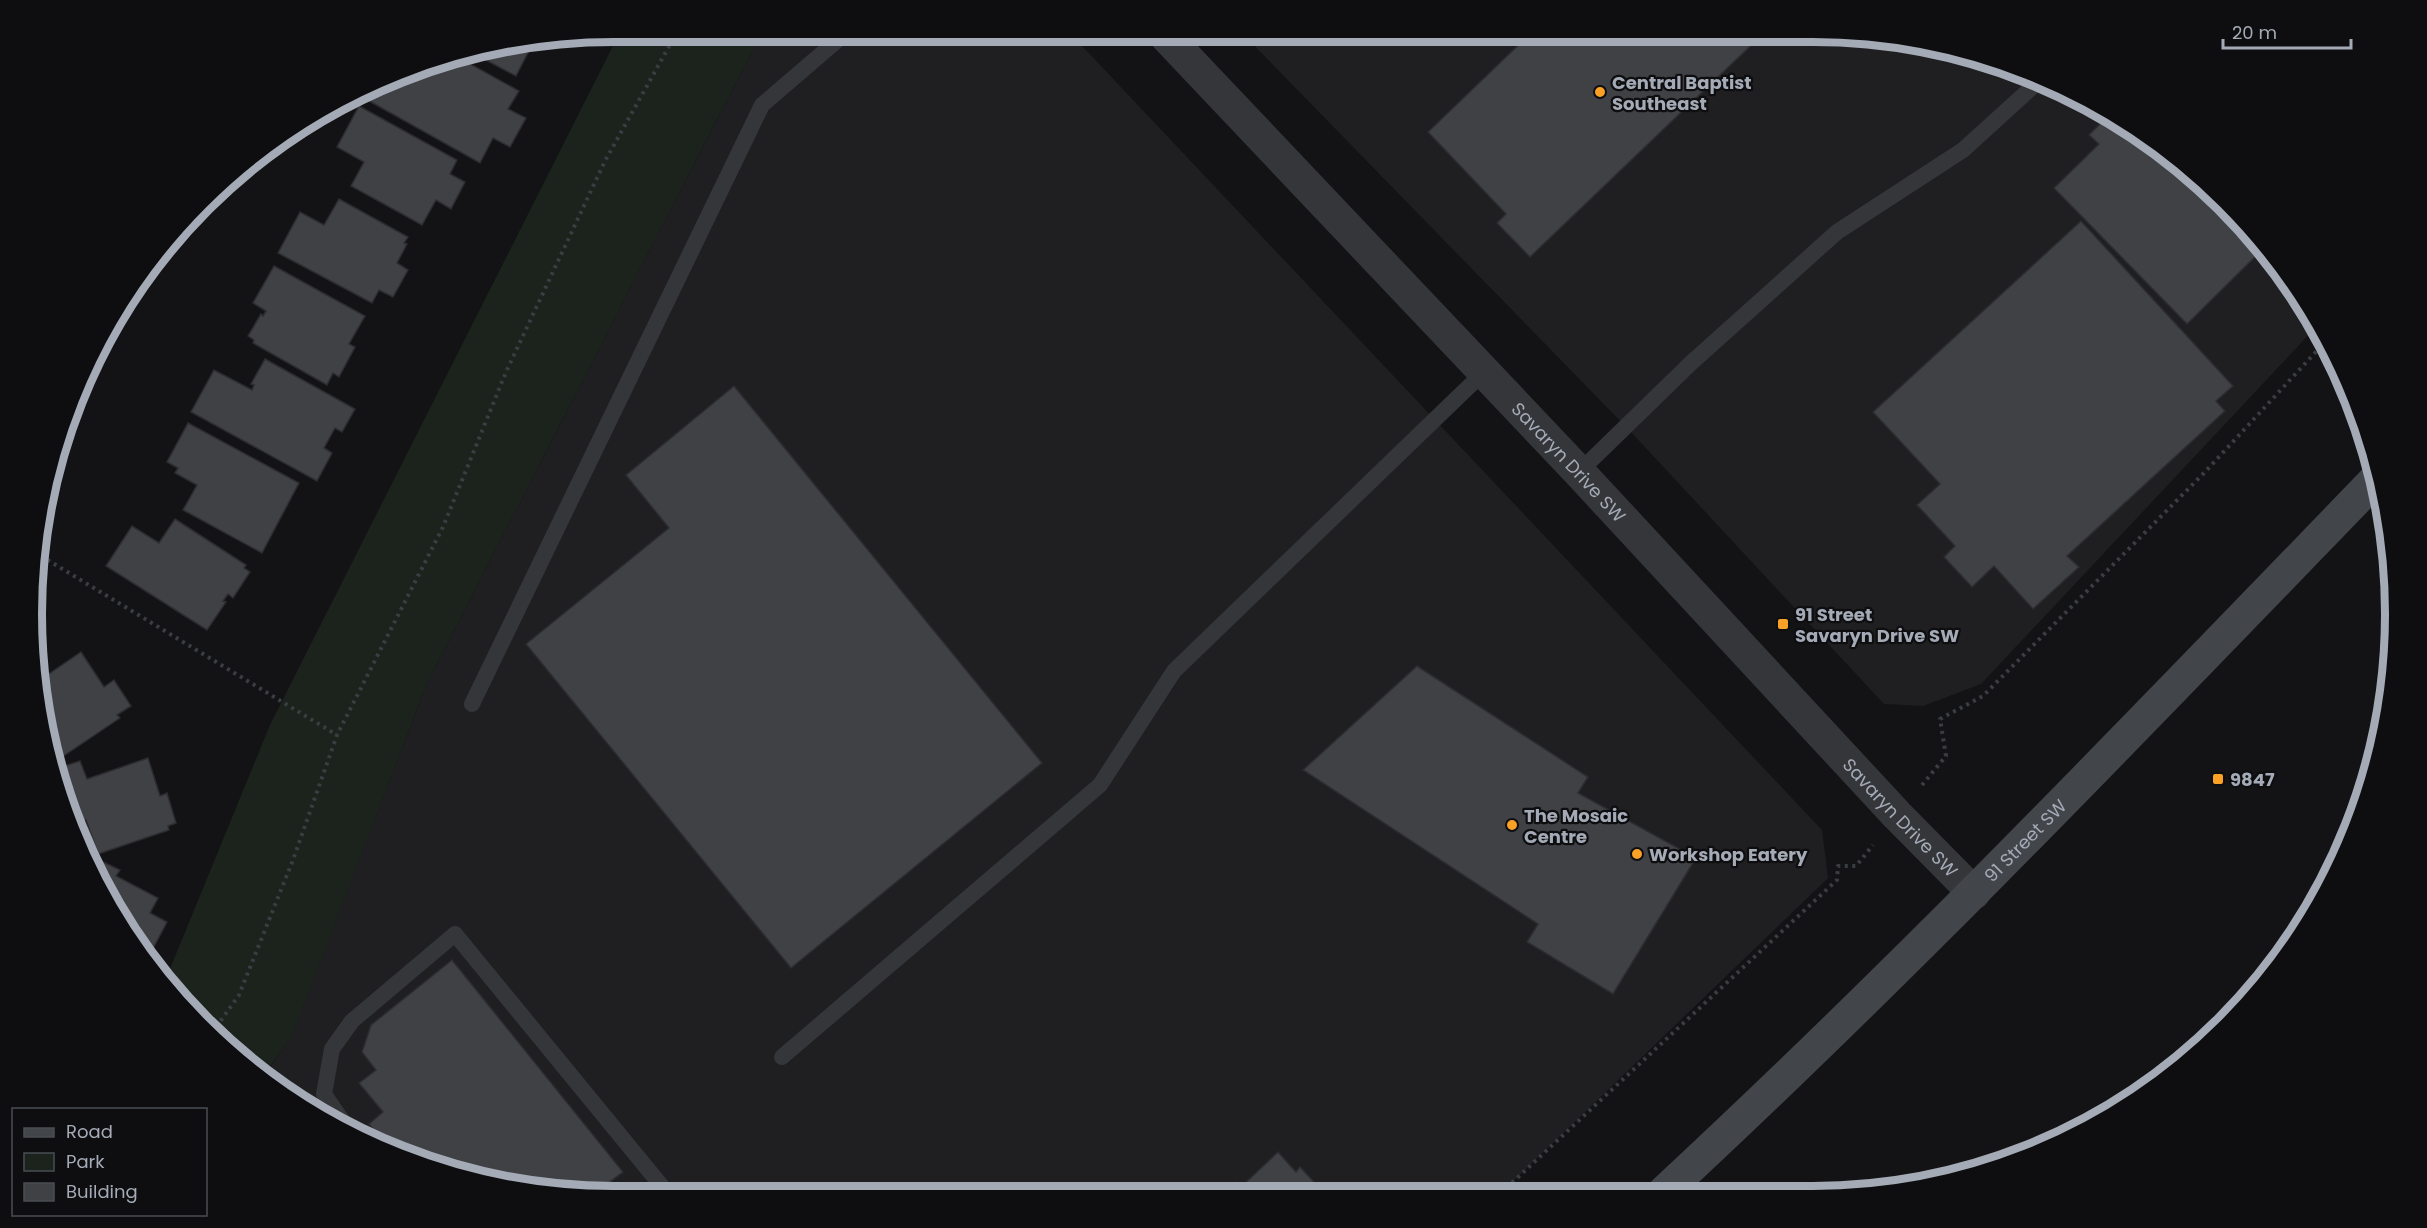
<svg xmlns="http://www.w3.org/2000/svg" width="2427" height="1228" viewBox="0 0 2427 1228" font-family="Poppins,sans-serif">
	<rect width="100%" height="100%" fill="#131315"/>
	<!-- built -->
	<g fill="#1f1f22">
		<path d="M 762,32 L 1069,32 L 1822,830 L 1828,878 L 1501,1193 L 576,1195 L 464,1177 L 357,1137 L 267,1072 L 292,1035 L 427,683 Z"/>
		<path d="M 1241,32 L 1851,33 L 1963,51 L 2070,91 L 2167,152 L 2251,230 L 2318,325 L 1981,684 L 1923,706 L 1884,704 L 1630,431 Z"/>
	</g>
	<!-- green -->
	<path fill="#1b231c" d="M 620,32 L 762,32 L 427,683 L 292,1036 L 266,1072 L 202,1026 L 167,976 L 270,725 Z"/>
	<!-- building -->
	<g fill="#3f4145" stroke="#2d2d31" stroke-width="1.5">
		<path d="M 1532,32 L 1764,33 L 1530,257 L 1497,223 L 1506,214 L 1428,132 Z"/>
		<path d="M 535,39 L 516,76 L 469,51 L 501,43 Z"/>
		<path d="M 454,55 L 519,91 L 508,109 L 526,118 L 510,147 L 493,138 L 480,163 L 362,97 L 409,72 L 418,76 L 426,63 L 430,65 L 433,61 Z"/>
		<path d="M 359,106 L 457,160 L 450,174 L 465,182 L 451,209 L 436,200 L 422,225 L 351,186 L 364,162 L 337,147 Z"/>
		<path d="M 2109,115 L 2167,152 L 2251,230 L 2264,248 L 2187,324 L 2054,188 L 2099,144 L 2089,135 Z"/>
		<path d="M 339,199 L 408,237 L 404,243 L 407,244 L 397,263 L 408,270 L 393,297 L 379,290 L 372,303 L 278,253 L 300,212 L 324,225 Z"/>
		<path d="M 2081,221 L 2233,386 L 2216,401 L 2225,411 L 2067,556 L 2079,567 L 2033,609 L 1994,566 L 1972,587 L 1944,557 L 1955,546 L 1917,505 L 1940,484 L 1873,412 Z"/>
		<path d="M 274,266 L 365,316 L 349,344 L 355,347 L 339,377 L 333,373 L 327,385 L 253,343 L 254,340 L 248,336 L 261,314 L 263,316 L 266,311 L 253,303 Z"/>
		<path d="M 265,359 L 355,409 L 342,432 L 335,428 L 324,448 L 332,453 L 317,481 L 191,412 L 214,370 L 252,390 L 254,385 L 251,384 Z"/>
		<path d="M 734,386 L 1042,763 L 791,968 L 526,644 L 669,528 L 626,475 Z"/>
		<path d="M 188,423 L 299,483 L 262,553 L 183,510 L 197,485 L 175,473 L 178,468 L 167,462 Z"/>
		<path d="M 175,519 L 246,565 L 244,568 L 250,572 L 233,598 L 228,594 L 223,601 L 226,602 L 207,630 L 106,566 L 132,526 L 159,543 Z"/>
		<path d="M 81,652 L 104,687 L 114,680 L 131,706 L 117,715 L 120,718 L 53,763 L 37,682 Z"/>
		<path d="M 1417,666 L 1588,777 L 1578,793 L 1696,858 L 1613,994 L 1527,942 L 1538,924 L 1303,770 Z"/>
		<path d="M 148,758 L 160,796 L 167,793 L 176,823 L 168,826 L 169,830 L 98,854 L 86,820 L 72,825 L 62,801 L 55,769 L 80,761 L 87,779 Z"/>
		<path d="M 99,860 L 120,870 L 116,876 L 158,898 L 150,913 L 167,922 L 150,954 L 92,872 L 90,862 L 97,865 Z"/>
		<path d="M 452,960 L 623,1172 L 595,1193 L 596,1195 L 576,1195 L 464,1177 L 390,1149 L 369,1124 L 383,1112 L 359,1083 L 376,1070 L 362,1052 L 371,1025 Z"/>
		<path d="M 1278,1152 L 1296,1172 L 1300,1167 L 1324,1193 L 1224,1193 L 1236,1182 L 1241,1187 Z"/>
	</g>
	<g fill="none" stroke-linecap="round" stroke-linejoin="round">
		<!-- path -->
		<g stroke="#3a3d41" stroke-width="4" stroke-dasharray="3 4.5" stroke-linecap="butt">
			<path d="M 41,556 L 337,735"/>
			<path d="M 1922,785 L 1946,756 L 1940,719 L 1983,696 L 2204,473 L 2326,341"/>
			<path d="M 212,1033 L 239,995 L 293,860 L 337,735 L 443,527 L 506,372 L 605,161 L 677,32"/>
			<path d="M 1501,1193 L 1837,880 L 1838,866 L 1856,866 L 1873,845"/>
		</g>
		<!-- service -->
		<g stroke="#34363a" stroke-width="16">
			<path d="M 1579,472 L 1691,363 L 1837,232 L 1963,150 L 2040,80"/>
			<path d="M 472,704 L 762,105 L 847,32"/>
			<path d="M 782,1057 L 1100,785 L 1174,671 L 1484,372"/>
			<path d="M 350,1132 L 324,1094 L 332,1049 L 352,1021 L 455,934 L 669,1195"/>
		</g>
		<!-- tertiary -->
		<path stroke="#34363a" stroke-width="33" id="s1" d="M 1162,32 L 1579,472 L 1897,815 L 1974,893"/>
		<!-- secondary -->
		<path stroke="#42454a" stroke-width="33" id="s2" d="M 1664,1192 C 1911,963 2143,720 2377,478"/>
	</g>
	<!-- markers -->
	<g fill="#faa126" stroke="#0e0e10" stroke-width="2">
		<circle cx="1600" cy="92" r="6"/>
		<rect x="1777" y="618" width="12" height="12" rx="3"/>
		<rect x="2212" y="773" width="12" height="12" rx="3"/>
		<circle cx="1512" cy="825" r="6"/>
		<circle cx="1637" cy="854" r="6"/>
	</g>
	<g text-anchor="middle" dominant-baseline="central" stroke-width="4.5" stroke-linejoin="round" paint-order="stroke">
		<!-- poi labels -->
		<g font-size="18" font-weight="bold" fill="#a4abb6" stroke="#0e0e10" text-anchor="start">
			<text x="1612" y="82">Central Baptist<tspan x="1612" dy="21">Southeast</tspan></text>
			<text x="1795" y="614">91 Street<tspan x="1795" dy="21">Savaryn Drive SW</tspan></text>
			<text x="2230" y="779">9847</text>
			<text x="1524" y="815">The Mosaic<tspan x="1524" dy="21">Centre</tspan></text>
			<text x="1649" y="854">Workshop Eatery</text>
		</g>
		<!-- street labels -->
		<g font-size="18" fill="#a4abb6" stroke="#0e0e10">
			<text stroke="none"><textPath href="#s1" startOffset="592">Savaryn Drive SW</textPath></text>
			<text stroke="none"><textPath href="#s1" startOffset="1078">Savaryn Drive SW</textPath></text>
			<text stroke="none"><textPath href="#s2" startOffset="504">91 Street SW</textPath></text>
		</g>
	</g>
	<!-- crop -->
	<path d="M0 0H2427V1228H0ZM614 42H1813A572 572 0 0 1 2385 614V614A572 572 0 0 1 1813 1186H614A572 572 0 0 1 42 614V614A572 572 0 0 1 614 42Z" fill="#0e0e10" fill-rule="evenodd"/>
	<path fill="none" stroke="#a4abb6" stroke-width="8" d="M614 42H1813A572 572 0 0 1 2385 614V614A572 572 0 0 1 1813 1186H614A572 572 0 0 1 42 614V614A572 572 0 0 1 614 42Z"/>
	<!-- legend -->
	<rect x="12" y="1108" width="195" height="108" fill="#0e0e10" stroke="#4a4d52" stroke-width="1.5"/>
	<rect x="24" y="1128" width="30" height="9" fill="#42454a" stroke="#4a4d52" stroke-width="1.5"/>
	<text x="66" y="1138" font-size="18" fill="#a4abb6">Road</text>
	<rect x="24" y="1153" width="30" height="18" fill="#1b231c" stroke="#4a4d52" stroke-width="1.5"/>
	<text x="66" y="1168" font-size="18" fill="#a4abb6">Park</text>
	<rect x="24" y="1183" width="30" height="18" fill="#3f4145" stroke="#4a4d52" stroke-width="1.5"/>
	<text x="66" y="1198" font-size="18" fill="#a4abb6">Building</text>
	<!-- scale -->
	<path d="M2223 39v9h128v-9" fill="none" stroke="#a4abb6" stroke-width="3"/>
	<text x="2232" y="39" font-size="18" fill="#a4abb6" stroke="#0e0e10" stroke-width="4.5" paint-order="stroke">20 m</text>
</svg>
